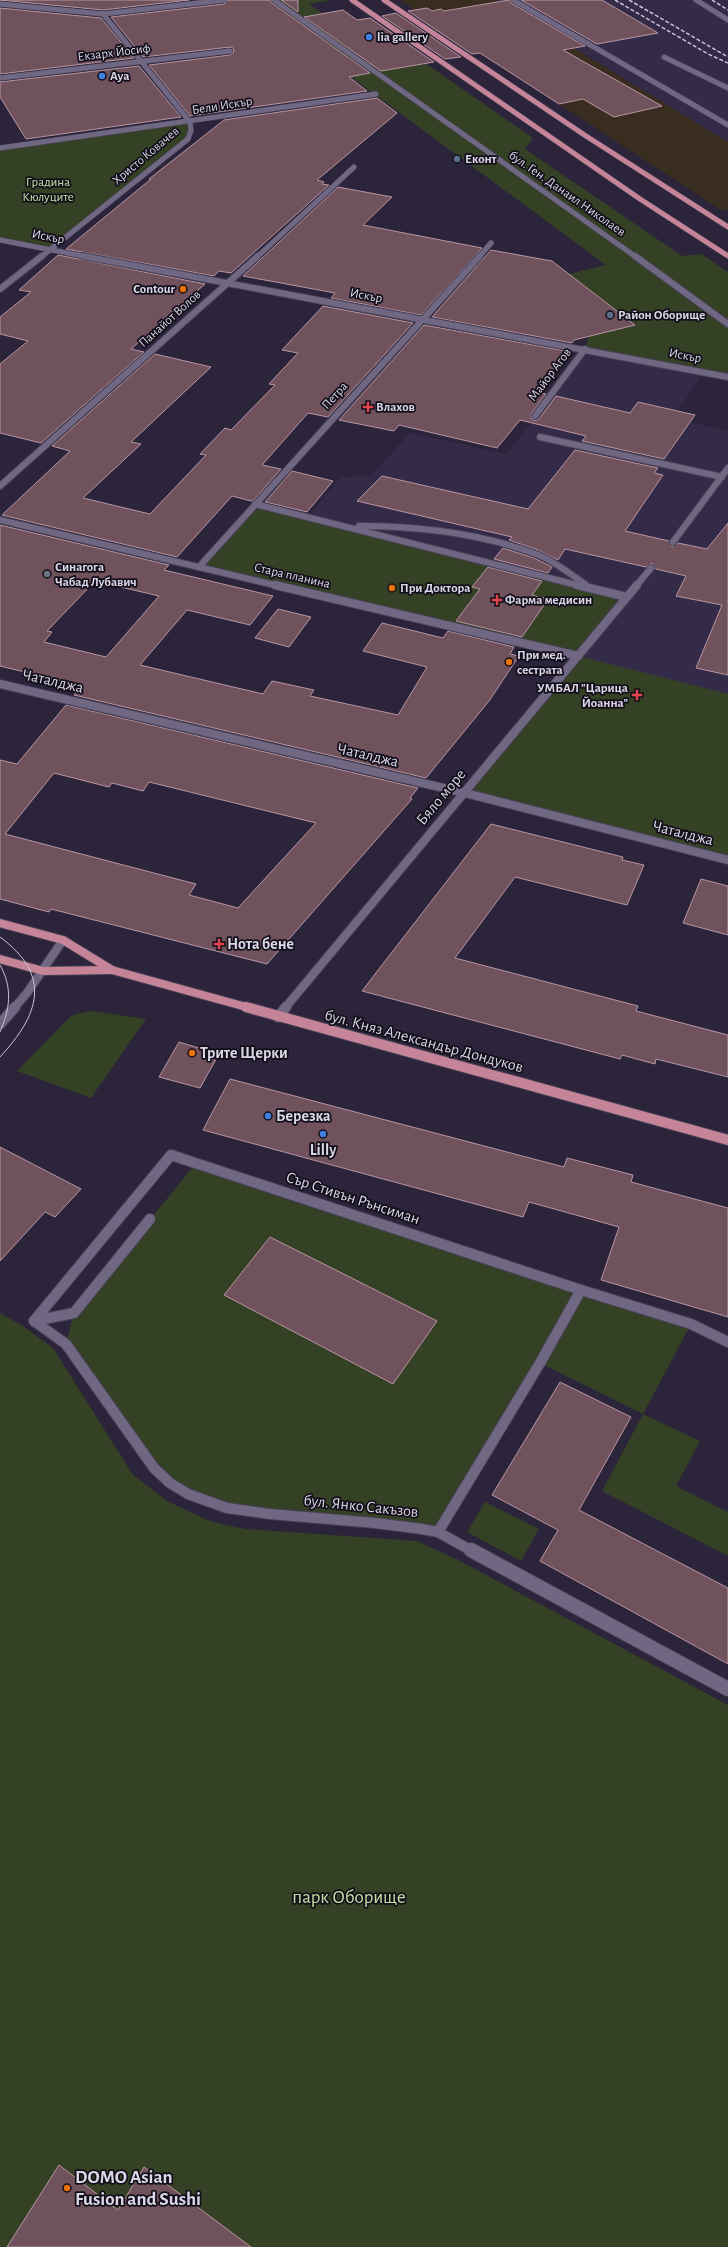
<svg xmlns="http://www.w3.org/2000/svg" width="728" height="2247" viewBox="0 0 728 2247" font-family="'Alegreya Sans',sans-serif">
	<rect width="100%" height="100%" fill="#2b243b"/>
	<!-- commercial -->
	<path fill="#392d1f" d="M 400,0 L 496,0 L 728,142 L 728,209 L 721,210 Z"/>
	<!-- built -->
	<g fill="#342b48">
		<path d="M 496,0 L 728,0 L 728,142 Z"/>
		<path d="M 585,349 L 704,372 L 673,418 L 728,431 L 728,860 L 465,793 L 627,597 L 308,517 L 341,477 L 371,476 L 410,433 L 507,454 Z"/>
	</g>
	<!-- green -->
	<g fill="#354125">
		<path d="M 247,0 L 333,0 L 309,4 L 401,68 L 425,63 L 533,138 L 525,149 L 682,256 L 701,254 L 728,272 L 728,377 L 585,349 L 589,336 L 635,325 L 569,274 L 606,265 Z"/>
		<path d="M 189,123 L 186,139 L 50,249 L 0,239 L 0,148 Z"/>
		<path d="M 255,504 L 627,597 L 578,656 L 728,694 L 728,860 L 465,793 L 578,656 L 199,567 Z"/>
		<path d="M 92,1011 L 146,1019 L 91,1098 L 17,1071 L 70,1017 L 76,1014 Z"/>
		<path d="M 196,1163 L 691,1324 L 643,1414 L 700,1441 L 676,1486 L 728,1512 L 728,1556 L 602,1491 L 643,1414 L 540,1363 L 438,1532 L 254,1513 L 196,1498 L 154,1469 L 66,1343 L 74,1313 Z"/>
		<path d="M 0,1313 L 23,1326 L 53,1348 L 133,1475 L 167,1501 L 207,1520 L 226,1525 L 246,1529 L 417,1541 L 460,1561 L 728,1705 L 728,2247 L 0,2247 Z"/>
		<path d="M 485,1502 L 539,1529 L 521,1561 L 467,1532 Z"/>
	</g>
	<!-- building -->
	<g fill="#70525c" stroke="#b896a2" fill-rule="evenodd">
		<path d="M 0,0 L 189,0 L 103,10 Z"/>
		<path d="M 228,0 L 270,0 L 272,3 L 370,73 L 349,77 L 367,91 L 190,116 L 149,65 L 230,55 L 234,52 L 233,48 L 230,47 L 143,57 L 111,17 L 224,4 Z"/>
		<path d="M 281,0 L 298,0 L 298,12 Z"/>
		<path d="M 509,0 L 511,3 L 585,46 L 563,50 L 662,106 L 614,117 L 583,99 L 559,104 L 480,53 L 472,54 L 408,11 L 427,8 L 432,11 L 441,9 L 444,11 Z"/>
		<path d="M 521,0 L 602,0 L 658,33 L 597,44 Z"/>
		<path d="M 0,8 L 101,18 L 134,58 L 0,74 Z"/>
		<path d="M 343,10 L 357,20 L 370,18 L 434,62 L 381,71 L 304,17 Z"/>
		<path d="M 396,13 L 461,57 L 445,59 L 382,16 Z"/>
		<path d="M 139,66 L 181,117 L 26,139 L 0,97 L 0,82 Z"/>
		<path d="M 377,98 L 397,113 L 317,180 L 324,182 L 322,184 L 329,185 L 231,273 L 219,271 L 214,276 L 66,249 L 151,179 L 149,179 L 224,120 Z"/>
		<path d="M 338,187 L 392,197 L 363,225 L 482,248 L 421,315 L 331,298 L 335,293 L 243,276 Z"/>
		<path d="M 491,250 L 552,261 L 635,325 L 574,340 L 572,343 L 432,317 Z"/>
		<path d="M 58,255 L 205,284 L 131,349 L 144,352 L 41,443 L 0,433 L 0,364 L 28,341 L 0,334 L 0,317 L 31,292 L 19,290 Z"/>
		<path d="M 323,306 L 413,323 L 328,417 L 308,413 L 262,465 L 281,469 L 254,500 L 251,501 L 232,496 L 177,557 L 2,515 L 70,451 L 52,446 L 155,354 L 211,367 L 131,442 L 141,444 L 83,498 L 150,514 L 206,455 L 200,454 L 225,428 L 231,430 L 275,385 L 269,384 L 298,353 L 282,350 Z"/>
		<path d="M 424,325 L 566,351 L 537,392 L 546,394 L 531,414 L 531,418 L 534,421 L 539,419 L 556,396 L 630,413 L 638,402 L 695,415 L 664,459 L 582,441 L 586,436 L 520,420 L 497,448 L 399,425 L 394,431 L 339,420 Z"/>
		<path d="M 575,450 L 658,468 L 654,473 L 663,475 L 625,531 L 669,541 L 672,547 L 678,543 L 707,549 L 728,523 L 728,675 L 696,668 L 722,605 L 676,596 L 686,576 L 656,569 L 652,563 L 646,567 L 565,549 L 558,560 L 538,550 L 509,540 L 512,537 L 357,501 L 382,476 L 528,509 Z"/>
		<path d="M 292,471 L 333,481 L 307,512 L 265,502 Z"/>
		<path d="M 0,525 L 169,565 L 164,570 L 273,596 L 250,625 L 187,610 L 140,665 L 263,694 L 272,681 L 314,690 L 310,696 L 398,715 L 427,667 L 363,651 L 382,623 L 443,638 L 448,631 L 514,647 L 510,654 L 519,656 L 489,701 L 426,778 L 74,695 L 82,686 L 0,666 ZM 95,581 L 159,596 L 106,657 L 44,642 L 52,632 L 47,631 Z"/>
		<path d="M 503,548 L 534,558 L 552,567 L 548,573 L 494,559 Z"/>
		<path d="M 488,567 L 542,581 L 532,595 L 548,599 L 522,637 L 456,621 L 480,589 L 472,587 Z"/>
		<path d="M 278,609 L 311,617 L 289,647 L 255,638 Z"/>
		<path d="M 66,705 L 418,788 L 410,798 L 412,799 L 267,964 L 51,909 L 49,912 L 0,899 L 0,760 L 17,764 ZM 54,773 L 109,787 L 112,783 L 143,791 L 149,782 L 316,823 L 238,908 L 189,895 L 196,884 L 5,834 Z"/>
		<path d="M 491,824 L 623,857 L 622,860 L 644,865 L 627,905 L 515,877 L 455,958 L 638,1006 L 636,1011 L 728,1035 L 728,1077 L 656,1059 L 655,1064 L 622,1055 L 620,1059 L 362,991 Z"/>
		<path d="M 701,879 L 728,886 L 728,935 L 683,923 Z"/>
		<path d="M 179,1042 L 219,1054 L 200,1088 L 159,1077 Z"/>
		<path d="M 230,1079 L 564,1167 L 567,1158 L 633,1175 L 631,1182 L 728,1208 L 728,1317 L 601,1280 L 619,1227 L 529,1202 L 523,1217 L 203,1130 Z"/>
		<path d="M 0,1147 L 81,1189 L 55,1217 L 45,1212 L 0,1261 Z"/>
		<path d="M 270,1237 L 437,1321 L 393,1384 L 224,1295 Z"/>
		<path d="M 560,1382 L 631,1417 L 579,1510 L 728,1588 L 728,1664 L 540,1561 L 558,1530 L 492,1495 Z"/>
		<path d="M 59,2165 L 118,2210 L 144,2167 L 251,2247 L 7,2247 Z"/>
	</g>
	<g fill="none" stroke-linecap="round" stroke-linejoin="round">
		<!-- lane-far3 casing -->
		<g stroke="#474155" stroke-width="6">
			<g id="lane-far3">
				<path d="M 513,0 L 728,125"/>
				<path d="M 696,0 L 728,20"/>
				<path d="M 664,57 L 728,88"/>
			</g>
		</g>
		<!-- lane-far2 casing -->
		<g stroke="#474155" stroke-width="8">
			<g id="lane-far2">
				<path d="M 540,437 L 722,477"/>
				<path d="M 255,504 L 581,586"/>
				<path d="M 359,526 C 419,526 479,533 536,554 C 553,560 570,574 585,584"/>
				<path d="M 673,542 L 728,468"/>
				<path d="M 636,586 L 651,568"/>
			</g>
		</g>
		<!-- lane-far1 casing -->
		<g stroke="#474155" stroke-width="10">
			<path id="lane-far1" d="M 577,585 L 627,597 L 637,585"/>
		</g>
		<!-- lane casing -->
		<g stroke="#474155" stroke-width="12">
			<path id="lane" d="M 34,1321 L 74,1313 L 150,1219"/>
		</g>
		<!-- street-far4 casing -->
		<g stroke="#474155" stroke-width="6">
			<g id="street-far4">
				<path d="M 274,0 L 636,257"/>
				<path d="M 0,4 L 103,14 L 224,0"/>
				<path d="M 0,78 L 230,51"/>
				<path d="M 0,148 L 376,94"/>
				<path d="M 0,240 L 88,257"/>
				<path d="M 41,257 L 188,139 L 191,130 L 190,122 L 103,14"/>
				<path d="M 257,257 L 354,167"/>
				<path d="M 479,257 L 491,243"/>
			</g>
		</g>
		<!-- street-far3 casing -->
		<g stroke="#474155" stroke-width="8">
			<g id="street-far3">
				<path d="M 83,256 L 728,377"/>
				<path d="M 635,256 L 728,324"/>
				<path d="M 0,289 L 42,256"/>
				<path d="M 535,416 L 585,349"/>
				<path d="M 0,486 L 258,256"/>
				<path d="M 0,520 L 279,586"/>
				<path d="M 199,567 L 480,256"/>
			</g>
		</g>
		<!-- street-far2 casing -->
		<g stroke="#474155" stroke-width="10">
			<g id="street-far2">
				<path d="M 275,585 L 578,656"/>
				<path d="M 0,684 L 465,793 L 728,860"/>
				<path d="M 285,1008 L 627,597"/>
			</g>
		</g>
		<!-- street-far1 casing -->
		<g stroke="#474155" stroke-width="12">
			<g id="street-far1">
				<path d="M 278,1017 L 286,1007"/>
				<path d="M 438,1532 L 540,1363 L 581,1290"/>
				<path d="M 472,1551 L 438,1532 L 422,1529 L 375,1523 L 270,1514 L 227,1508 L 188,1494 L 170,1483 L 154,1468 L 66,1344 L 34,1321 L 171,1155 L 581,1290 L 691,1324 L 728,1342"/>
			</g>
		</g>
		<!-- street casing -->
		<g stroke="#474155" stroke-width="16">
			<path id="street" d="M 471,1550 L 728,1689"/>
		</g>
		<!-- secondary-far1 casing -->
		<g stroke="#474155" stroke-width="10">
			<path id="secondary-far1" d="M 14,1008 L 27,993 L 63,940"/>
		</g>
		<!-- secondary casing -->
		<g stroke="#474155" stroke-width="12">
			<path id="secondary" d="M 0,1024 L 15,1007"/>
		</g>
		<!-- primary-far2 casing -->
		<g stroke="#474155" stroke-width="6">
			<g id="primary-far2">
				<path d="M 352,0 L 640,199 L 728,256"/>
				<path d="M 384,0 L 586,136 L 728,227"/>
			</g>
		</g>
		<!-- primary-far1 casing -->
		<g stroke="#474155" stroke-width="10">
			<g id="primary-far1">
				<path d="M 0,923 L 63,940 L 112,970 L 250,1008"/>
				<path d="M 0,959 L 43,971 L 112,970"/>
			</g>
		</g>
		<!-- primary casing -->
		<g stroke="#474155" stroke-width="12">
			<path id="primary" d="M 246,1007 L 728,1140"/>
		</g>
		<!-- lane-far3 -->
		<use href="#lane-far3" stroke="#706883" stroke-width="5"/>
		<!-- lane-far2 -->
		<use href="#lane-far2" stroke="#706883" stroke-width="6"/>
		<!-- lane-far1 -->
		<use href="#lane-far1" stroke="#706883" stroke-width="8"/>
		<!-- lane -->
		<use href="#lane" stroke="#706883" stroke-width="10"/>
		<!-- street-far4 -->
		<use href="#street-far4" stroke="#706883" stroke-width="5"/>
		<!-- street-far3 -->
		<use href="#street-far3" stroke="#706883" stroke-width="6"/>
		<!-- street-far2 -->
		<use href="#street-far2" stroke="#706883" stroke-width="8"/>
		<!-- street-far1 -->
		<use href="#street-far1" stroke="#706883" stroke-width="10"/>
		<!-- street -->
		<use href="#street" stroke="#706883" stroke-width="14"/>
		<!-- secondary-far1 -->
		<use href="#secondary-far1" stroke="#706883" stroke-width="8"/>
		<!-- secondary -->
		<use href="#secondary" stroke="#706883" stroke-width="10"/>
		<!-- primary-far2 -->
		<use href="#primary-far2" stroke="#c58497" stroke-width="5"/>
		<!-- primary-far1 -->
		<use href="#primary-far1" stroke="#c58497" stroke-width="8"/>
		<!-- primary -->
		<use href="#primary" stroke="#c58497" stroke-width="10"/>
		<!-- tram -->
		<g stroke="#c8c4d5" stroke-width="1">
			<path d="M 0,937 C 53,976 39,1015 0,1057"/>
			<path d="M 0,965 C 13,988 10,1009 0,1032"/>
		</g>
		<!-- rail -->
		<g stroke="#c8c4d5" stroke-width="1.5" stroke-dasharray="4 2" stroke-linecap="butt">
			<path d="M 615,0 L 708,54 L 728,63"/>
			<path d="M 629,0 L 728,57"/>
			<path d="M 712,0 L 728,10"/>
		</g>
	</g>
	<!-- markers -->
	<g fill="#3f7fe0" stroke="#120f1a" stroke-width="1.5">
		<circle cx="369" cy="37" r="4"/>
		<circle cx="102" cy="76" r="4"/>
		<circle cx="268" cy="1116" r="4"/>
		<circle cx="323" cy="1134" r="4"/>
	</g>
	<g fill="#5c6f8a" stroke="#120f1a" stroke-width="1.5">
		<circle cx="457" cy="159" r="4"/>
		<circle cx="610" cy="315" r="4"/>
	</g>
	<g fill="#e8710a" stroke="#120f1a" stroke-width="1.5">
		<circle cx="183" cy="289" r="4"/>
		<circle cx="392" cy="588" r="4"/>
		<circle cx="509" cy="662" r="4"/>
		<circle cx="192" cy="1053" r="4"/>
		<circle cx="67" cy="2188" r="4"/>
	</g>
	<g fill="#e0444e" stroke="#120f1a" stroke-width="1.5">
		<path d="M366 401h4v4h4v4h-4v4h-4v-4h-4v-4h4z"/>
		<path d="M495 594h4v4h4v4h-4v4h-4v-4h-4v-4h4z"/>
		<path d="M635 689h4v4h4v4h-4v4h-4v-4h-4v-4h4z"/>
		<path d="M217 938h4v4h4v4h-4v4h-4v-4h-4v-4h4z"/>
	</g>
	<circle fill="#6b7280" stroke="#120f1a" stroke-width="1.5" cx="47" cy="574" r="4"/>
	<g text-anchor="middle" dominant-baseline="central" stroke-width="3.5" stroke-linejoin="round" paint-order="stroke">
		<!-- far-poi labels -->
		<g font-size="13" font-weight="bold" fill="#dad6e6" stroke="#120f1a" text-anchor="start">
			<text x="377" y="37">lia gallery</text>
			<text x="110" y="76">Aya</text>
			<text x="465" y="159">Еконт</text>
			<text x="175" y="289" text-anchor="end">Contour</text>
			<text x="618" y="315">Район Оборище</text>
			<text x="376" y="407">Влахов</text>
			<text x="55" y="567">Синагога<tspan x="55" dy="15">Чабад Лубавич</tspan></text>
			<text x="400" y="588">При Доктора</text>
			<text x="505" y="600">Фарма медисин</text>
			<text x="517" y="655">При мед.<tspan x="517" dy="15">сестрата</tspan></text>
			<text x="628" y="688" text-anchor="end">УМБАЛ "Царица<tspan x="628" dy="15">Йоанна"</tspan></text>
		</g>
		<!-- far-street labels -->
		<g font-size="13" fill="#dad6e6" stroke="#120f1a">
			<text transform="translate(114 53) rotate(-7)">Екзарх Йосиф</text>
			<text transform="translate(222 106) rotate(-9)">Бели Искър</text>
			<text transform="translate(146 156) rotate(-40)">Христо Ковачев</text>
			<text transform="translate(567 194) rotate(35)">бул. Ген. Данаил Николаев</text>
			<text transform="translate(48 237) rotate(11)">Искър</text>
			<text transform="translate(366 296) rotate(11)">Искър</text>
			<text transform="translate(170 319) rotate(-42)">Панайот Волов</text>
			<text transform="translate(685 356) rotate(11)">Искър</text>
			<text transform="translate(550 375) rotate(-53)">Майор Агов</text>
			<text transform="translate(335 396) rotate(-48)">Петра</text>
			<text transform="translate(292 576) rotate(13)">Стара планина</text>
		</g>
		<!-- far-park labels -->
		<g font-size="13" fill="#c4e0a3" stroke="#120f1a">
			<text x="48" y="182">Градина<tspan x="48" dy="15">Кюлуците</tspan></text>
		</g>
		<!-- street labels -->
		<g font-size="16" fill="#dad6e6" stroke="#120f1a">
			<text transform="translate(53 681) rotate(13)">Чаталджа</text>
			<text transform="translate(368 755) rotate(13)">Чаталджа</text>
			<text transform="translate(441 797) rotate(-50)">Бяло море</text>
			<text transform="translate(683 833) rotate(14)">Чаталджа</text>
			<text transform="translate(424 1041) rotate(15)">бул. Княз Александър Дондуков</text>
			<text transform="translate(353 1198) rotate(18)">Сър Стивън Рънсиман</text>
			<text transform="translate(361 1506) rotate(6)">бул. Янко Сакъзов</text>
		</g>
		<!-- poi labels -->
		<g font-size="16" font-weight="bold" fill="#dad6e6" stroke="#120f1a" text-anchor="start">
			<text x="227" y="944">Нота бене</text>
			<text x="200" y="1053">Трите Щерки</text>
			<text x="276" y="1116">Березка</text>
			<text x="323" y="1150" text-anchor="middle">Lilly</text>
		</g>
		<!-- near-park labels -->
		<g font-size="19" fill="#c4e0a3" stroke="#120f1a">
			<text x="349" y="1897">парк Оборище</text>
		</g>
		<!-- near-poi labels -->
		<g font-size="19" font-weight="bold" fill="#dad6e6" stroke="#120f1a" text-anchor="start">
			<text x="75" y="2177">DOMO Asian<tspan x="75" dy="22">Fusion and Sushi</tspan></text>
		</g>
	</g>
</svg>
